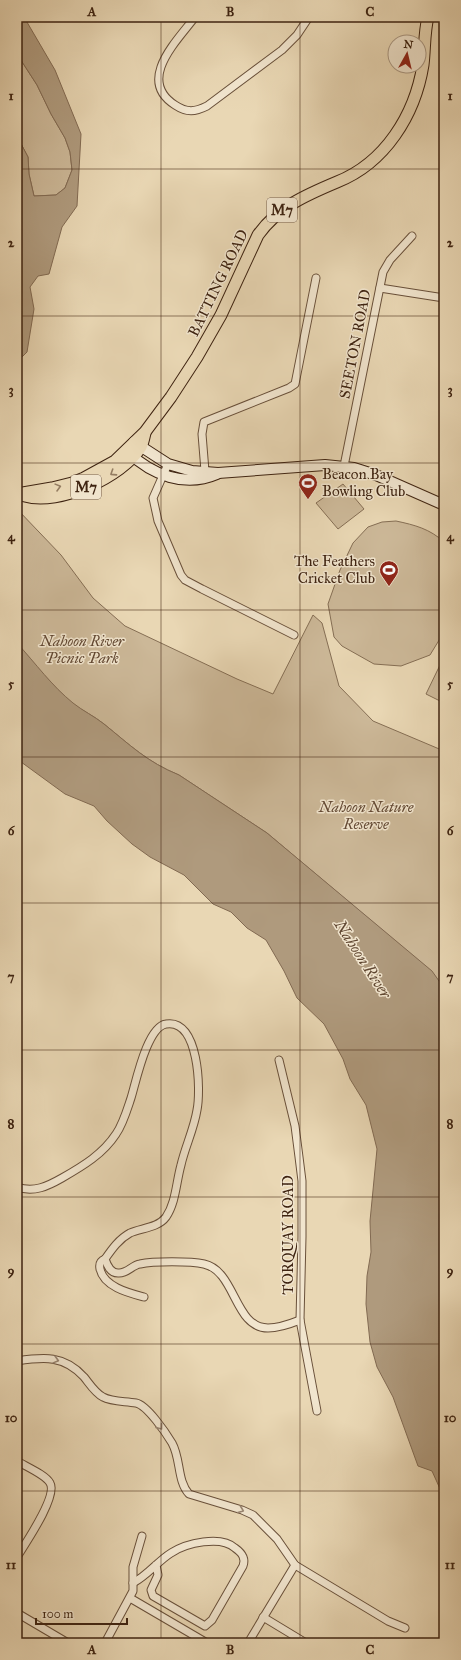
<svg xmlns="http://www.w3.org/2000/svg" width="461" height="1660" viewBox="0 0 461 1660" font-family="'IM FELL Great Primer',serif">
	<rect width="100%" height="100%" fill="#e9d7b4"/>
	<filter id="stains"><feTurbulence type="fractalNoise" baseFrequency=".005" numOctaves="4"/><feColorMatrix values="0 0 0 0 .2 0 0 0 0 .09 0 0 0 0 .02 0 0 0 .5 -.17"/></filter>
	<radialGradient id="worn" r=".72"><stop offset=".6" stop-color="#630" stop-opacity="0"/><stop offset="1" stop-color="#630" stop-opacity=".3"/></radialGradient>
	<!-- green -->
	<g fill="#ccb898" stroke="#856e54">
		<path d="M 17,54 L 37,85 L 51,114 L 65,138 L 70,152 L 72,170 L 65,188 L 56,195 L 34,196 L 29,174 L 28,157 L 19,140 L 17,133 Z"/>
		<path d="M 343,484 L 364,509 L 338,529 L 316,503 Z"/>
		<path d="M 17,509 L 61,555 L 93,598 L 125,626 L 237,679 L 273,694 L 313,615 L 322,623 L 339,686 L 373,721 L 444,751 L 444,988 L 431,971 L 267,833 L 179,775 C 147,762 130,745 104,724 C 94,716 83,711 73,704 C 52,686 35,665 17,644 Z"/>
		<path d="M 396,521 C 415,525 430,529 444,542 L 444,632 L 430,655 L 401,666 L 374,664 L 342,646 L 334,637 L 328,604 L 340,570 L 353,543 L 368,527 L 382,522 Z"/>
		<path d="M 440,665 L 444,667 L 444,703 L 426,694 Z"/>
	</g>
	<!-- water -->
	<g fill="#af9a7d" stroke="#826a52">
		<path d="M 17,17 L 24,17 L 55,70 L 81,134 L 77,206 L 62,227 L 49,274 L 38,276 L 30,287 L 34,309 L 27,352 L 17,362 L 17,133 L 19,140 L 28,157 L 29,174 L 34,196 L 56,195 L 65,188 L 72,170 L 70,152 L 65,138 L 51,114 L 37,85 L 17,54 Z"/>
		<path d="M 17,643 C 36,664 52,686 73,703 C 83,711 94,716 104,724 C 130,745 147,762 179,775 L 267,833 L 432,971 L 444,988 L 444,1494 L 441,1491 L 432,1471 L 418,1466 L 393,1397 L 377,1367 L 370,1342 L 366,1304 L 367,1276 L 371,1252 L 370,1221 L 377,1149 L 366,1105 L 350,1079 L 343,1059 L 324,1024 L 297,998 L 284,971 L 266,940 L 247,928 L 231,912 L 213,904 L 184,875 L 150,857 L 132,844 L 107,821 L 94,806 L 65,794 L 17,759 Z"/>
	</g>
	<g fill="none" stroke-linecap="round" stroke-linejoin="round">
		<!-- street casing -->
		<g stroke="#69503a" stroke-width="9">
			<g id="street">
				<path d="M 195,17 C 177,41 136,80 175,105 C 187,113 195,112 207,106 L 282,50 L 297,35 L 309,17"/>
				<path d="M 380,288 L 444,298"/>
				<path d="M 168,464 L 153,498 L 158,521 L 181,575 L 185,580 L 202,589 L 294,635"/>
				<path d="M 344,466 L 383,272 L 390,260 L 412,236"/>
				<path d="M 205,471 L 202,434 L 204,422 L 289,388 L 295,384 L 316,278"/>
				<path d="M 279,1060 L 295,1126 L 299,1157 L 302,1181 L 302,1237 L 300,1320 L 317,1411"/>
				<path d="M 17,1187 C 34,1193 48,1186 62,1178 C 83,1166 103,1154 116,1134 C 123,1124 127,1110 131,1098 C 136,1082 147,1027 166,1024 C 199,1018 201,1090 197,1110 C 194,1129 185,1147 181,1165 C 176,1183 176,1202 166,1217 C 158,1228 141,1228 130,1233 C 119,1239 112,1249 105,1259 C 107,1265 110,1273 118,1273 C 127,1274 132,1265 140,1264 C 153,1261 191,1261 204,1264 C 236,1271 234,1328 268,1328 C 279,1328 290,1324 300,1320"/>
				<path d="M 105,1259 C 100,1261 99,1264 100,1269 C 104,1287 129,1293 144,1297"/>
				<path d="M 17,1361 C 44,1357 64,1355 84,1377 C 89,1383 95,1393 103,1397 C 112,1402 125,1401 136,1403 C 147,1405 166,1433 172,1443 C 181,1459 177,1481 189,1494 L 242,1510 L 253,1515 L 277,1539 L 295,1565 L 388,1621 L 405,1628"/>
				<path d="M 17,1461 C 25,1466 46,1475 50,1483 C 58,1496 25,1544 17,1557"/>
				<path d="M 133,1583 C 148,1575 158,1561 171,1553 C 186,1543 221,1535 235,1548 C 242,1553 246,1558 243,1566 L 212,1620 L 205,1626 L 153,1596 L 151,1590 L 158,1575 L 156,1565"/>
				<path d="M 130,1598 L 207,1643"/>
				<path d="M 17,1613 L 68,1643"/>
				<path d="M 263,1617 L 306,1643"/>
				<path d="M 105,1643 L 133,1591 L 133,1567 L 142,1536"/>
				<path d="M 248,1643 L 295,1565"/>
			</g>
		</g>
		<!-- secondary casing -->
		<g stroke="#3e2311" stroke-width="12">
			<g id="secondary">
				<path d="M 134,442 L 168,464 L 192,471 L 218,473 L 325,465 L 354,468 L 376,475 L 444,505"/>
				<path d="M 128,452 C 152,475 185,488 217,474"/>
			</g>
		</g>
		<!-- primary casing -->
		<g stroke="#3e2311" stroke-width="13">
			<g id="primary">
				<path d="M 17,494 L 52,488 L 72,483 L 84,478 L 115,461 L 145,432 L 171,397 L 197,357 L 221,315 L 258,235 C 278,207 306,195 337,182 C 385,163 415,115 423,65 C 425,49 424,33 428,17"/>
				<path d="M 25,496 C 59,506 122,477 141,447 C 143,443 144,437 145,433"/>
			</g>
		</g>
		<!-- street -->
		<use href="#street" stroke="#f1e5ce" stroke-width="7"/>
		<!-- secondary -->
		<use href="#secondary" stroke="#f1e5ce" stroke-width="10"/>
		<!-- primary -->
		<use href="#primary" stroke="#e9d7b4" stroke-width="11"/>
	</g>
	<!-- one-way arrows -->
	<defs><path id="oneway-chevron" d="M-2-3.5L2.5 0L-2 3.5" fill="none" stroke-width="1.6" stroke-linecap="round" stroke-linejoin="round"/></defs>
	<g stroke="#947d62">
		<use href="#oneway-chevron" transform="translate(113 473) rotate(147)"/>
		<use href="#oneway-chevron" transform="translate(58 487) rotate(-15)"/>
	</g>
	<g stroke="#988470">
		<use href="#oneway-chevron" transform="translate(56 1360) rotate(15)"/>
		<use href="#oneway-chevron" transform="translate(160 1427) rotate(53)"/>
		<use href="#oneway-chevron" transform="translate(241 1510) rotate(21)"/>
	</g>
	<!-- grid -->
	<path fill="none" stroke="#3e2311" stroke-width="1" stroke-opacity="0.55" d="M 161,17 L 161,1643M 300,17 L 300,1643M 17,169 L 444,169M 17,316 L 444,316M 17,463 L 444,463M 17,610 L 444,610M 17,757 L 444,757M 17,903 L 444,903M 17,1050 L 444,1050M 17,1197 L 444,1197M 17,1344 L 444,1344M 17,1491 L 444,1491"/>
	<!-- icons -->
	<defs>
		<g id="stadium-pin" transform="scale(1)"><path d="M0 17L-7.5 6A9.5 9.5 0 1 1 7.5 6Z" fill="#8f2418" stroke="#f1e5ce"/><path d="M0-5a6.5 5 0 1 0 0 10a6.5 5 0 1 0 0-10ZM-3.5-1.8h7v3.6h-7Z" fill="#fff"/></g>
	</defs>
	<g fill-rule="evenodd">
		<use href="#stadium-pin" x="308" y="483"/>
		<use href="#stadium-pin" x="389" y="570"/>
	</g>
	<g text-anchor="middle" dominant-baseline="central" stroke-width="3" stroke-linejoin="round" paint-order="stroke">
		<!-- shield labels -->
		<g fill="#f1e5ce" stroke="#745d4a" stroke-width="1">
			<rect x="267" y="198" width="30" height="24" rx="3"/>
			<rect x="71" y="475" width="30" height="24" rx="3"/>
		</g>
		<g font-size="14" font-weight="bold" fill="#3e2311">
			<text x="282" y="210">M7</text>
			<text x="86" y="487">M7</text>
		</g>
		<!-- street labels -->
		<g font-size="15" fill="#3e2311" stroke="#f1e5ce">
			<text transform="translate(218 283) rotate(-64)">BATTING ROAD</text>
			<text transform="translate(355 344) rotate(-79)">SEETON ROAD</text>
			<text transform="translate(288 1235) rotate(-90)">TORQUAY ROAD</text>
		</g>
		<!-- poi labels -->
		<g font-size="15" fill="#3e2311" stroke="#f1e5ce" text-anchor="start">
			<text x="322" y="474">Beacon Bay<tspan x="322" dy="17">Bowling Club</tspan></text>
			<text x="375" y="561" text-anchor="end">The Feathers<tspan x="375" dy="17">Cricket Club</tspan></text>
		</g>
		<!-- park labels -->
		<g font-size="15" font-style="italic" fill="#624833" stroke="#f1e5ce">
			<text x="82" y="641">Nahoon River<tspan x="82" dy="17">Picnic Park</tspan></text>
			<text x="366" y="807">Nahoon Nature<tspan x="366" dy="17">Reserve</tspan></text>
		</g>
		<!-- water labels -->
		<g font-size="16" font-style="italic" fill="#604731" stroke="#f1e5ce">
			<text transform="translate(363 959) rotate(57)">Nahoon River</text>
		</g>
	</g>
	<!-- margin -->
	<rect width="461" height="1660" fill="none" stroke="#e9d7b4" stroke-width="44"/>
	<!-- north arrow -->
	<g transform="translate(407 54) rotate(8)"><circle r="19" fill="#f1e5ce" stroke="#a99782"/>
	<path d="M0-3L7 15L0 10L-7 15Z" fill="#8f2418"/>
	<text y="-6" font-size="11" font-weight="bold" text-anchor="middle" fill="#3e2311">N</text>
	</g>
	<!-- scale -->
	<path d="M36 1618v6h91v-6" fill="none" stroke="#3e2311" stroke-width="2"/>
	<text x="42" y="1618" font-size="12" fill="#3e2311" stroke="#f1e5ce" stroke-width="3" paint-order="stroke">100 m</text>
	<rect x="22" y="22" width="417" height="1616" fill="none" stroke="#3e2311" stroke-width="1.5"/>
	<g font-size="13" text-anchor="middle" font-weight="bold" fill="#3e2311">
		<text x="92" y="16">A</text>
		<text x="230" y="16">B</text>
		<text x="370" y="16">C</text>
		<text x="11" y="100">1</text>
		<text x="450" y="100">1</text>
		<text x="11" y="247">2</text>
		<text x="450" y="247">2</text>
		<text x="11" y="394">3</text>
		<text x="450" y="394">3</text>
		<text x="11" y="541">4</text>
		<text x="450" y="541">4</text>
		<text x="11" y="688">5</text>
		<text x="450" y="688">5</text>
		<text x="11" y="835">6</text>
		<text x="450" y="835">6</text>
		<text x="11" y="981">7</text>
		<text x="450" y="981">7</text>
		<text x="11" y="1128">8</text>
		<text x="450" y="1128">8</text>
		<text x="11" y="1275">9</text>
		<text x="450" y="1275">9</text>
		<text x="11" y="1422">10</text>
		<text x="450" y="1422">10</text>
		<text x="11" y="1569">11</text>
		<text x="450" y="1569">11</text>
		<text x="92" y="1654">A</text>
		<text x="230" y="1654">B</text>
		<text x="370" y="1654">C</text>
	</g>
	<rect width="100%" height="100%" filter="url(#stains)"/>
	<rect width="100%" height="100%" fill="url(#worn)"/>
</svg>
